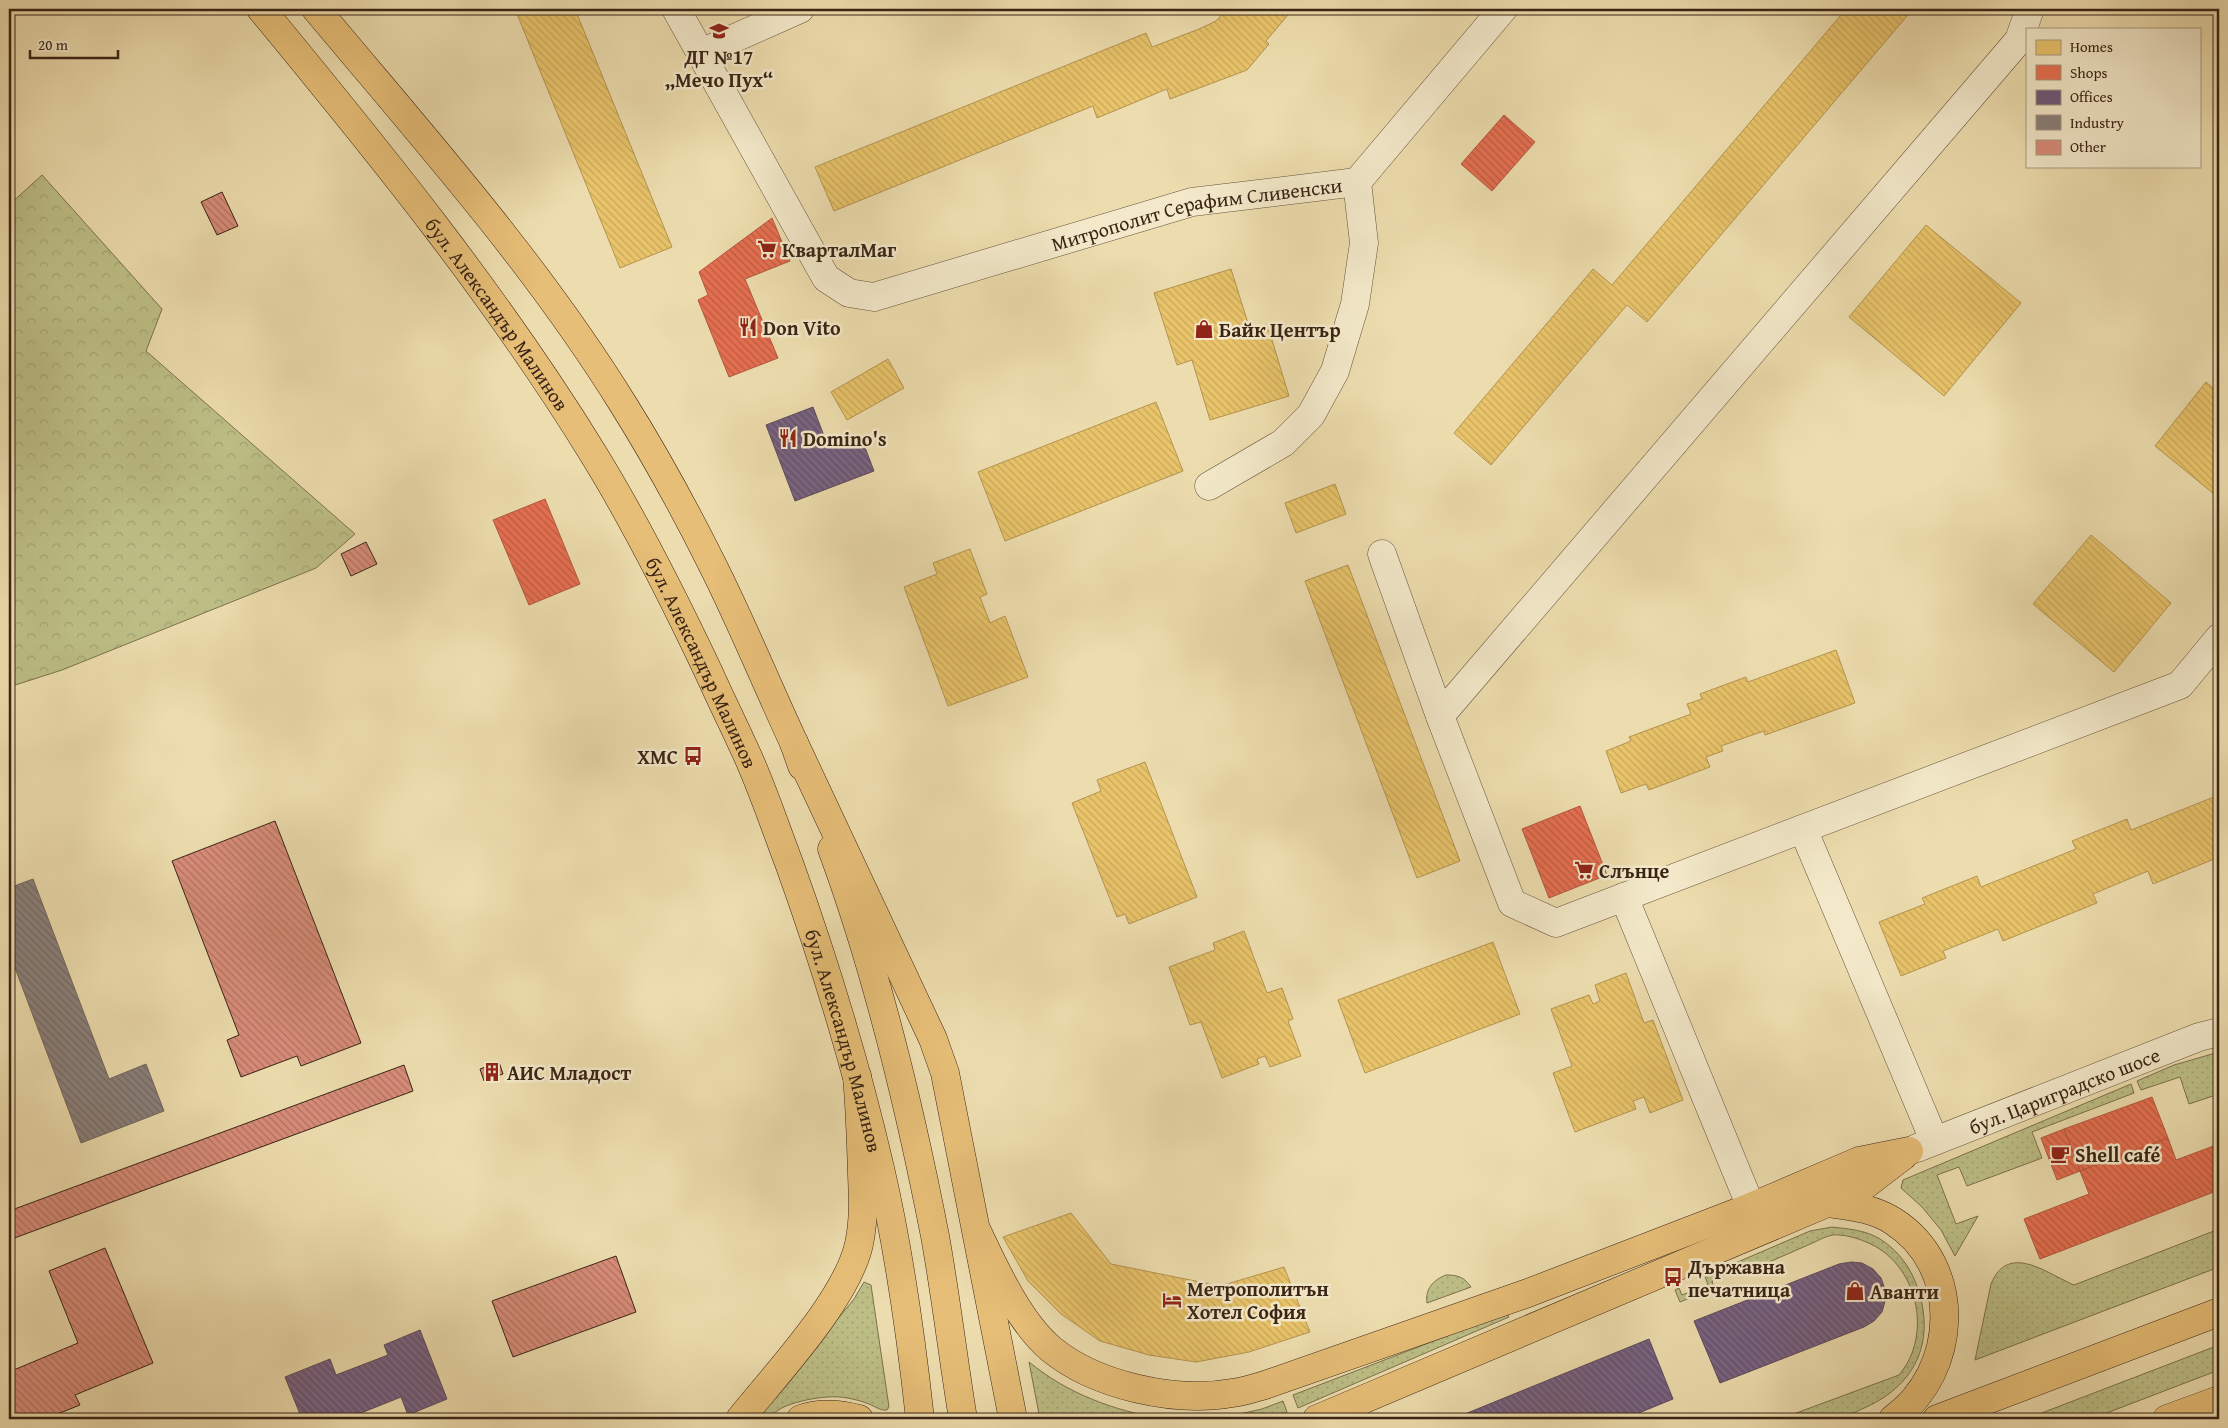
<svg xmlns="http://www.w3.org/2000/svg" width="2228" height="1428" viewBox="0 0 2228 1428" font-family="'Gentium Book Plus',serif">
	<defs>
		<pattern id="green-dots" width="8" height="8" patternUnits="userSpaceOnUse" patternTransform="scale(1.25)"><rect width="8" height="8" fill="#bdbf86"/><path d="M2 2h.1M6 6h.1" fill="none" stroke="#a3a473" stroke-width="1.8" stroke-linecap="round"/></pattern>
		<pattern id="forest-crowns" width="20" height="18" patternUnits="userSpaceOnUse" patternTransform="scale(1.25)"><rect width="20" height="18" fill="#bdbf86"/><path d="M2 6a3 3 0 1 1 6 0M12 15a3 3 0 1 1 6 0" fill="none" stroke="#a3a473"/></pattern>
		<pattern id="homes-back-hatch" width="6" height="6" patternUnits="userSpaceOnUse" patternTransform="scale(1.25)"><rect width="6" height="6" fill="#e9c46a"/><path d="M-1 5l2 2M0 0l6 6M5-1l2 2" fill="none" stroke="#c9a85b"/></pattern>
		<pattern id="shops-back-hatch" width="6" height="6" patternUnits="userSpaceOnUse" patternTransform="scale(1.25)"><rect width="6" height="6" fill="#e76f51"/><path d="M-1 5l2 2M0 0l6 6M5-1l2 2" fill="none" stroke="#bc5b42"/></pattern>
		<pattern id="offices-back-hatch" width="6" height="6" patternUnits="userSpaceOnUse" patternTransform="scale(1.25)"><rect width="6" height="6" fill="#6d597a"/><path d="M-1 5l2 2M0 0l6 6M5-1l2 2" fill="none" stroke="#83728a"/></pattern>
		<pattern id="industry-back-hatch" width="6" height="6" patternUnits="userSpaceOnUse" patternTransform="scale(1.25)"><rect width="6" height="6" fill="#8a817c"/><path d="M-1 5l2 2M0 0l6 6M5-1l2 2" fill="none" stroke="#726964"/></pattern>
		<pattern id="building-back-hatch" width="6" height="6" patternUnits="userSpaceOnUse" patternTransform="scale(1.25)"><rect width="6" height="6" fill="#d98d7a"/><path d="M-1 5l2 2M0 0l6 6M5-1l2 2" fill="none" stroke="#b17363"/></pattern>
	</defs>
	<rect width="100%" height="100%" fill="#edddae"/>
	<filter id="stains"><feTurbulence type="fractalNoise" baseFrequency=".004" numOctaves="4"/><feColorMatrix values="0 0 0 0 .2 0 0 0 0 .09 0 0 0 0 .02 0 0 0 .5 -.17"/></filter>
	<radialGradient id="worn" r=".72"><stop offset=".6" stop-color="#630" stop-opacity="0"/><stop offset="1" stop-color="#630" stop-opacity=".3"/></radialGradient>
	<!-- green -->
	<g fill="url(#green-dots)" stroke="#7b724e">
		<path d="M 2219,1052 L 2219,1094 L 2189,1104 L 2180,1077 L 2141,1090 L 2137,1081 L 2174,1065 Z"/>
		<path d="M 2131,1084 L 2134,1093 L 2032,1132 L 2042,1158 L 1967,1186 L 1959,1167 L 1937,1175 L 1956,1224 L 1978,1216 L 1955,1256 L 1941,1230 L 1922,1207 L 1901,1188 L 1903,1180 Z"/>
		<path d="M 1832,1227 C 1849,1229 1865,1230 1880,1239 C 1899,1251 1911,1268 1918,1289 C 1936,1344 1914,1387 1862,1409 C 1855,1412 1846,1418 1838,1419 C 1820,1423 1798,1419 1780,1419 L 1899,1375 C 1934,1334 1917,1262 1866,1242 C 1857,1238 1843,1234 1833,1235 C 1825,1236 1816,1242 1808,1245 C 1786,1255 1764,1264 1742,1274 L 1739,1268 L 1712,1281 L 1714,1288 L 1680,1302 L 1675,1290 L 1679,1288 L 1682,1295 L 1708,1285 L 1705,1276 L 1810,1231 Z"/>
		<path d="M 2219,1229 L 2219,1267 L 1975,1360 L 1991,1284 C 2008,1242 2046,1273 2074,1285 Z"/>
		<path d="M 1446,1275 C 1458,1275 1464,1277 1471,1287 L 1427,1303 C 1425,1289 1433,1280 1446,1275 Z"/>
		<path d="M 864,1282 L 871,1285 L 889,1407 L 887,1410 C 881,1411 876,1407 869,1404 C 856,1399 842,1396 828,1397 C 813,1398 799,1401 786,1406 C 772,1412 772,1419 755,1419 L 854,1299 Z"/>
		<path d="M 1507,1313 L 1509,1317 L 1298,1408 L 1293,1395 Z"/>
		<path d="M 2219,1345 L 2219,1370 L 2091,1419 L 2026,1419 Z"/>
		<path d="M 1029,1362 C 1068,1394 1115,1411 1164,1419 L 1040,1419 Z"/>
		<path d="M 1283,1401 L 1287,1412 L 1269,1419 L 1217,1419 L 1262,1409 Z"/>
	</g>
	<!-- forest -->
	<path fill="url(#forest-crowns)" stroke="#7b724e" d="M 42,175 L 162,309 L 146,351 L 355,534 L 316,568 L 62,670 L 9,687 L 9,205 Z"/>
	<!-- homes -->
	<g fill="url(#homes-back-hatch)" stroke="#b49450">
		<path d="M 515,9 L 575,9 L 672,247 L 620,268 Z"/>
		<path d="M 1220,9 L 1293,9 L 1266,41 L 1269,44 L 1247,70 L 1170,99 L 1167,89 L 1097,118 L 1093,106 L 834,211 L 815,167 L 1146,33 L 1152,47 L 1199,29 L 1216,21 L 1224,12 Z"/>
		<path d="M 1846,9 L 1913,9 L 1647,322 L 1627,305 L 1491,465 L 1454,433 L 1593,269 L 1612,285 Z"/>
		<path d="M 1926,225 L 2021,303 L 1944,396 L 1849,317 Z"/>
		<path d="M 1231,269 L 1252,336 L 1269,330 L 1289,396 L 1210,420 L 1192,360 L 1177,365 L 1154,293 Z"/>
		<path d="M 888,359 L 904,388 L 847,420 L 831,392 Z"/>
		<path d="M 2206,382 L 2219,393 L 2219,498 L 2155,446 Z"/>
		<path d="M 1156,402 L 1183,471 L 1005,541 L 978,472 Z"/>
		<path d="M 1335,484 L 1346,514 L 1296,533 L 1285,503 Z"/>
		<path d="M 2091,535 L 2171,603 L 2114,672 L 2033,604 Z"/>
		<path d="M 970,549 L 987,594 L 980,597 L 990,623 L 1005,616 L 1028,677 L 948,706 L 904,587 L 937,574 L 933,563 Z"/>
		<path d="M 1348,565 L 1460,861 L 1417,878 L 1305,581 Z"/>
		<path d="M 1836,650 L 1855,703 L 1765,735 L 1764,731 L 1721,746 L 1723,751 L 1706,757 L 1710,767 L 1649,790 L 1646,784 L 1621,793 L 1606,751 L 1631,741 L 1629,737 L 1691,714 L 1687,704 L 1702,699 L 1700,694 L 1746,677 L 1748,682 Z"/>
		<path d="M 1145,762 L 1197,897 L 1129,924 L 1125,914 L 1117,917 L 1072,803 L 1101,791 L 1097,780 Z"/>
		<path d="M 2219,795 L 2219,857 L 2153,884 L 2148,871 L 2093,894 L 2097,903 L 2003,941 L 1998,929 L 1943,951 L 1946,958 L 1901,976 L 1879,922 L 1925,904 L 1922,898 L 1977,876 L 1981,887 L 2076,849 L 2072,841 L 2127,819 L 2131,830 Z"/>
		<path d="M 1244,931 L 1267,993 L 1282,988 L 1293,1019 L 1288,1021 L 1301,1056 L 1270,1067 L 1265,1056 L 1257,1059 L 1259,1064 L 1222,1078 L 1201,1022 L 1190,1025 L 1169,967 L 1215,950 L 1213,943 Z"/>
		<path d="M 1493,942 L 1520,1014 L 1365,1073 L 1338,1000 Z"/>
		<path d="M 1626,973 L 1644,1023 L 1653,1020 L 1683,1100 L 1650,1113 L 1644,1097 L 1633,1101 L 1636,1109 L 1575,1132 L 1553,1073 L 1572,1066 L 1551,1009 L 1589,995 L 1593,1004 L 1600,1001 L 1595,985 Z"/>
		<path d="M 1071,1213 L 1111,1264 L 1220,1286 L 1284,1267 L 1310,1332 L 1249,1352 L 1196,1362 L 1149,1355 L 1100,1341 L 1061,1314 L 1028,1281 L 1003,1237 Z"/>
	</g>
	<!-- shops -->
	<g fill="url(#shops-back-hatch)" stroke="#b3583f">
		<path d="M 1504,115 L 1535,142 L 1492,191 L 1461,164 Z"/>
		<path d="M 772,218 L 790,261 L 745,279 L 778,358 L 729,377 L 698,300 L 708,295 L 699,272 Z"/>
		<path d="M 545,499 L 580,584 L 529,605 L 493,520 Z"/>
		<path d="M 1580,806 L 1607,875 L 1549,898 L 1522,829 Z"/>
		<path d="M 2152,1097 L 2168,1138 L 2080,1171 L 2064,1129 Z"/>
		<path d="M 2064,1129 L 2080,1171 L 2057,1180 L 2041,1138 Z"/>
		<path d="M 2168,1138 L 2176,1160 L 2219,1144 L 2219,1190 L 2040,1259 L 2024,1219 L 2089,1194 L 2080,1171 Z"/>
	</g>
	<!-- offices -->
	<g fill="url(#offices-back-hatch)" stroke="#5d495c">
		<path d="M 813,407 L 829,449 L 861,437 L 874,471 L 795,501 L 766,425 Z"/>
		<path d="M 1851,1262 L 1862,1263 L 1873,1269 L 1881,1278 L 1885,1289 L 1885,1301 L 1882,1312 L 1874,1321 L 1864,1327 L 1720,1383 L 1694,1321 L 1839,1264 Z"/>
		<path d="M 420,1330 L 447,1399 L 408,1415 L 401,1397 L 346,1419 L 302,1419 L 285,1377 L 330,1359 L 336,1375 L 388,1355 L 384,1345 Z"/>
		<path d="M 1649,1339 L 1673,1399 L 1624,1419 L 1462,1419 L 1460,1416 Z"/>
	</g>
	<!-- industry -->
	<path fill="url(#industry-back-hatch)" stroke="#72655d" d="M 33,879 L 109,1079 L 146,1064 L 164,1111 L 81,1143 L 9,952 L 9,888 Z"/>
	<!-- building -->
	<g fill="url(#building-back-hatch)" stroke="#392415">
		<path d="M 222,192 L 238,226 L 217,235 L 201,202 Z"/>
		<path d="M 366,542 L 377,564 L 351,576 L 341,554 Z"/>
		<path d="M 275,821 L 361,1043 L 301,1066 L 297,1056 L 241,1077 L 227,1040 L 239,1035 L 172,861 Z"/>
		<path d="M 499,1062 L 503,1074 L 484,1081 L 480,1069 Z"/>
		<path d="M 404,1065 L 413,1091 L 9,1240 L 9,1211 Z"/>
		<path d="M 105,1248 L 153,1363 L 75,1395 L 80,1405 L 45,1419 L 9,1419 L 9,1372 L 78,1343 L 49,1271 Z"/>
		<path d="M 616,1256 L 636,1312 L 513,1357 L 492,1301 Z"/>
	</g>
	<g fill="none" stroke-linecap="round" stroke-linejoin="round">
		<!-- street casing -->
		<g stroke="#66523b" stroke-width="29">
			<g id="street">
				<path id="s1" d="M 676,9 L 826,278 L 849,293 L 874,297 L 1192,202 L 1357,182 L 1503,9"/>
				<path d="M 701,53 L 800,9"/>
				<path d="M 1209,486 L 1283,443 L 1311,415 L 1335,371 L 1355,304 L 1364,243 L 1357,182"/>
				<path d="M 1382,554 L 1440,716 L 1512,903 L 1556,923 L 2180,685 L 2219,638"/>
				<path d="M 1440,716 L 2019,40 L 2030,9"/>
				<path d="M 1803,829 L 1934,1140"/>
				<path d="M 1624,897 L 1751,1207"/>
				<path id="s2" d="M 1917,1148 L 2199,1037 L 2219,1032"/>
			</g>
		</g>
		<!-- primary casing -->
		<g stroke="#392415" stroke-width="29">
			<g id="primary">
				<path id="s3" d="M 261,9 C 379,152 497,297 594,455 C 637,525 674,599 709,673 C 722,702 736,730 749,759 C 764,793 776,829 789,863 C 825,963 856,1065 880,1168 C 899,1250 911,1336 920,1419"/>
				<path d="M 316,9 C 422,136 535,262 623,404 C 655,455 684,508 711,562 C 741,621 766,683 794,743 L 802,766"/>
				<path d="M 832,849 C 877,971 910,1108 935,1236 C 946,1297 953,1358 963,1419"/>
			</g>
		</g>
		<!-- highway casing -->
		<g stroke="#392415" stroke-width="29">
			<g id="highway">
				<path d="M 794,743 L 933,1039 L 945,1073 L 1013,1419"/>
				<path d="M 1827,1203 C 1849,1206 1873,1208 1893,1221 C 1964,1266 1959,1371 1893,1419"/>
				<path d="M 977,1231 C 995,1269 1019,1322 1051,1349 C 1096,1386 1175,1403 1232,1393 C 1243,1392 1254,1388 1265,1385 L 1528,1293 L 1751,1207 L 1859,1161 L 1909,1151"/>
				<path d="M 740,1419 C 776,1374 847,1299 859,1244 C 864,1221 863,1198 862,1175 C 861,1142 860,1109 857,1076"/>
				<path d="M 801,1419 C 820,1412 841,1414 859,1419"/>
				<path d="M 1317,1419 L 1827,1203 L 1865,1185 L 1903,1156"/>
				<path d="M 1937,1419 L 2219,1312"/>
				<path d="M 2167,1419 L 2219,1400"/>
			</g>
		</g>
		<!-- street -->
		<use href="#street" stroke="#f3e9ca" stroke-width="28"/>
		<!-- primary -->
		<use href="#primary" stroke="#e6be77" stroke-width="28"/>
		<!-- highway -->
		<use href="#highway" stroke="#e6be77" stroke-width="28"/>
	</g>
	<!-- icons -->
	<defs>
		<g id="school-bare" transform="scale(1.5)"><path d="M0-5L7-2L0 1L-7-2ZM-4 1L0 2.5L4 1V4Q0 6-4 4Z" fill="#8f2418" stroke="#f3e9ca" stroke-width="2.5" paint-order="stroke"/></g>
		<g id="supermarket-bare" transform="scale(1.5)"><path d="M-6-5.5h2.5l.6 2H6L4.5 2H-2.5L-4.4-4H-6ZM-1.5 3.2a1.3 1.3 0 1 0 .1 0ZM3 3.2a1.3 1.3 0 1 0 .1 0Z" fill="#8f2418" stroke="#f3e9ca" stroke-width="2.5" paint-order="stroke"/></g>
		<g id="restaurant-bare" transform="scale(1.5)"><path d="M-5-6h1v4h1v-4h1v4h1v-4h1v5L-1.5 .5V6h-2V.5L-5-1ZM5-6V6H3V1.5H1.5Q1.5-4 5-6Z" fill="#8f2418" stroke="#f3e9ca" stroke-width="2.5" paint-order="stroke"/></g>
		<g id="shop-bare" transform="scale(1.5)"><path d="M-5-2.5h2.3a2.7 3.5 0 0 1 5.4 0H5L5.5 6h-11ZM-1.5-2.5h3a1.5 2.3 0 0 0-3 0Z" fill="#8f2418" stroke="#f3e9ca" stroke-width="2.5" paint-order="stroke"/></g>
		<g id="bus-bare" transform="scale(1.5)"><path d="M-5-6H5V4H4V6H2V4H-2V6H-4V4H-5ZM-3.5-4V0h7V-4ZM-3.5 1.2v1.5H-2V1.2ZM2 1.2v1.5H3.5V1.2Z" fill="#8f2418" stroke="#f3e9ca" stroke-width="2.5" paint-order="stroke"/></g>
		<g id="building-bare" transform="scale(1.5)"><path d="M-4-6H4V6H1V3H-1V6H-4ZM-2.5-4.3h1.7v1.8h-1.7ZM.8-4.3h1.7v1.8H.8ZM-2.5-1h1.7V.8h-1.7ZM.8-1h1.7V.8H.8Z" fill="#8f2418" stroke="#f3e9ca" stroke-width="2.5" paint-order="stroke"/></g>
		<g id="cafe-bare" transform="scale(1.5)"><path d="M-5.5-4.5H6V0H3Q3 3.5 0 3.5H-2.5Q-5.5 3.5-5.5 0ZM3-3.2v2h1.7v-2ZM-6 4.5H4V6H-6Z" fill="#8f2418" stroke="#f3e9ca" stroke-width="2.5" paint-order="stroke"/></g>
		<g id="hotel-bare" transform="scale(1.5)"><path d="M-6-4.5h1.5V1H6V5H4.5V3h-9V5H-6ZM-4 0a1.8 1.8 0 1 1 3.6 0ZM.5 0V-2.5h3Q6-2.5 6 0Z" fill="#8f2418" stroke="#f3e9ca" stroke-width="2.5" paint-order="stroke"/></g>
	</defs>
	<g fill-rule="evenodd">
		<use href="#school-bare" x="719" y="31"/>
		<use href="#supermarket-bare" x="767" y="249"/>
		<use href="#restaurant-bare" x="748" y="327"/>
		<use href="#shop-bare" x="1204" y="329"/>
		<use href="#restaurant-bare" x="788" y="438"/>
		<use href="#bus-bare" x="693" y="756"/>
		<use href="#supermarket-bare" x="1584" y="870"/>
		<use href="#building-bare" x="492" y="1072"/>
		<use href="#cafe-bare" x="2060" y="1154"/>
		<use href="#bus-bare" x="1673" y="1277"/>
		<use href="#shop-bare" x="1855" y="1291"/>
		<use href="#hotel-bare" x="1172" y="1300"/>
	</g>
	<g text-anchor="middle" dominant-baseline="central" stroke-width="5" stroke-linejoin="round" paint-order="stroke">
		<!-- poi labels -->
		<g font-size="20" font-weight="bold" fill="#392415" stroke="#f3e9ca" text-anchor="start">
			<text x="719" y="56" text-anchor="middle">ДГ №17<tspan x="719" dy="23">„Мечо Пух“</tspan></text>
			<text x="782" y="249">КварталМаг</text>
			<text x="763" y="327">Don Vito</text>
			<text x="1219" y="329">Байк Център</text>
			<text x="803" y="438">Domino's</text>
			<text x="678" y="756" text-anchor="end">ХМС</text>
			<text x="1599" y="870">Слънце</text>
			<text x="507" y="1072">АИС Младост</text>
			<text x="2075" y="1154">Shell café</text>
			<text x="1688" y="1266">Държавна<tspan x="1688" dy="23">печатница</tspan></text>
			<text x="1187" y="1288">Метрополитън<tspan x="1187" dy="23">Хотел София</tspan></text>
			<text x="1870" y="1291">Аванти</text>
		</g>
		<!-- street labels -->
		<g font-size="20" fill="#392415" stroke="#f3e9ca">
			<text stroke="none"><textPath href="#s1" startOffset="695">Митрополит Серафим Сливенски</textPath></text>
			<text stroke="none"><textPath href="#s3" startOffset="386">бул. Александър Малинов</textPath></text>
			<text stroke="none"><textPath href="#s3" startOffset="791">бул. Александър Малинов</textPath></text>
			<text stroke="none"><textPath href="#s3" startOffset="1196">бул. Александър Малинов</textPath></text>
			<text stroke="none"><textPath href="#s2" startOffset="158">бул. Цариградско шосе</textPath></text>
		</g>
	</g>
	<!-- margin -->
	<rect width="2228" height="1428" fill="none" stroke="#edddae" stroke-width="30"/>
	<rect x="10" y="10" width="2208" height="1408" fill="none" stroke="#392415" stroke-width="2.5"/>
	<rect x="15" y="15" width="2198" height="1398" fill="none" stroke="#392415"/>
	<!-- legend -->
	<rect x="2026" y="28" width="175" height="140" fill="#f3e9ca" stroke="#a99a82"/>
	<rect x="2036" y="40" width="25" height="15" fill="#e9c46a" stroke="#a99a82"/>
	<text x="2070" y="52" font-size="15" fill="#392415">Homes</text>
	<rect x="2036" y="65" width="25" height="15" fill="#e76f51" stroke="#a99a82"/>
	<text x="2070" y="78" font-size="15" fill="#392415">Shops</text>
	<rect x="2036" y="90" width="25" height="15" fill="#6d597a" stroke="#a99a82"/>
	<text x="2070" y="102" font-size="15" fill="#392415">Offices</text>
	<rect x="2036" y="115" width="25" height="15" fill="#8a817c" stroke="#a99a82"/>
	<text x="2070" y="128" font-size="15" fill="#392415">Industry</text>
	<rect x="2036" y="140" width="25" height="15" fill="#d98d7a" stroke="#a99a82"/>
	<text x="2070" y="152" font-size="15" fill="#392415">Other</text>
	<!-- scale -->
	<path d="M30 50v8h88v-8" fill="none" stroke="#392415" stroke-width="2.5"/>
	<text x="38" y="50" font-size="15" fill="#392415" stroke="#f3e9ca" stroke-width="4" paint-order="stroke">20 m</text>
	<rect width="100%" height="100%" filter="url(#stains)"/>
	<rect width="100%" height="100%" fill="url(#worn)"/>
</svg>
